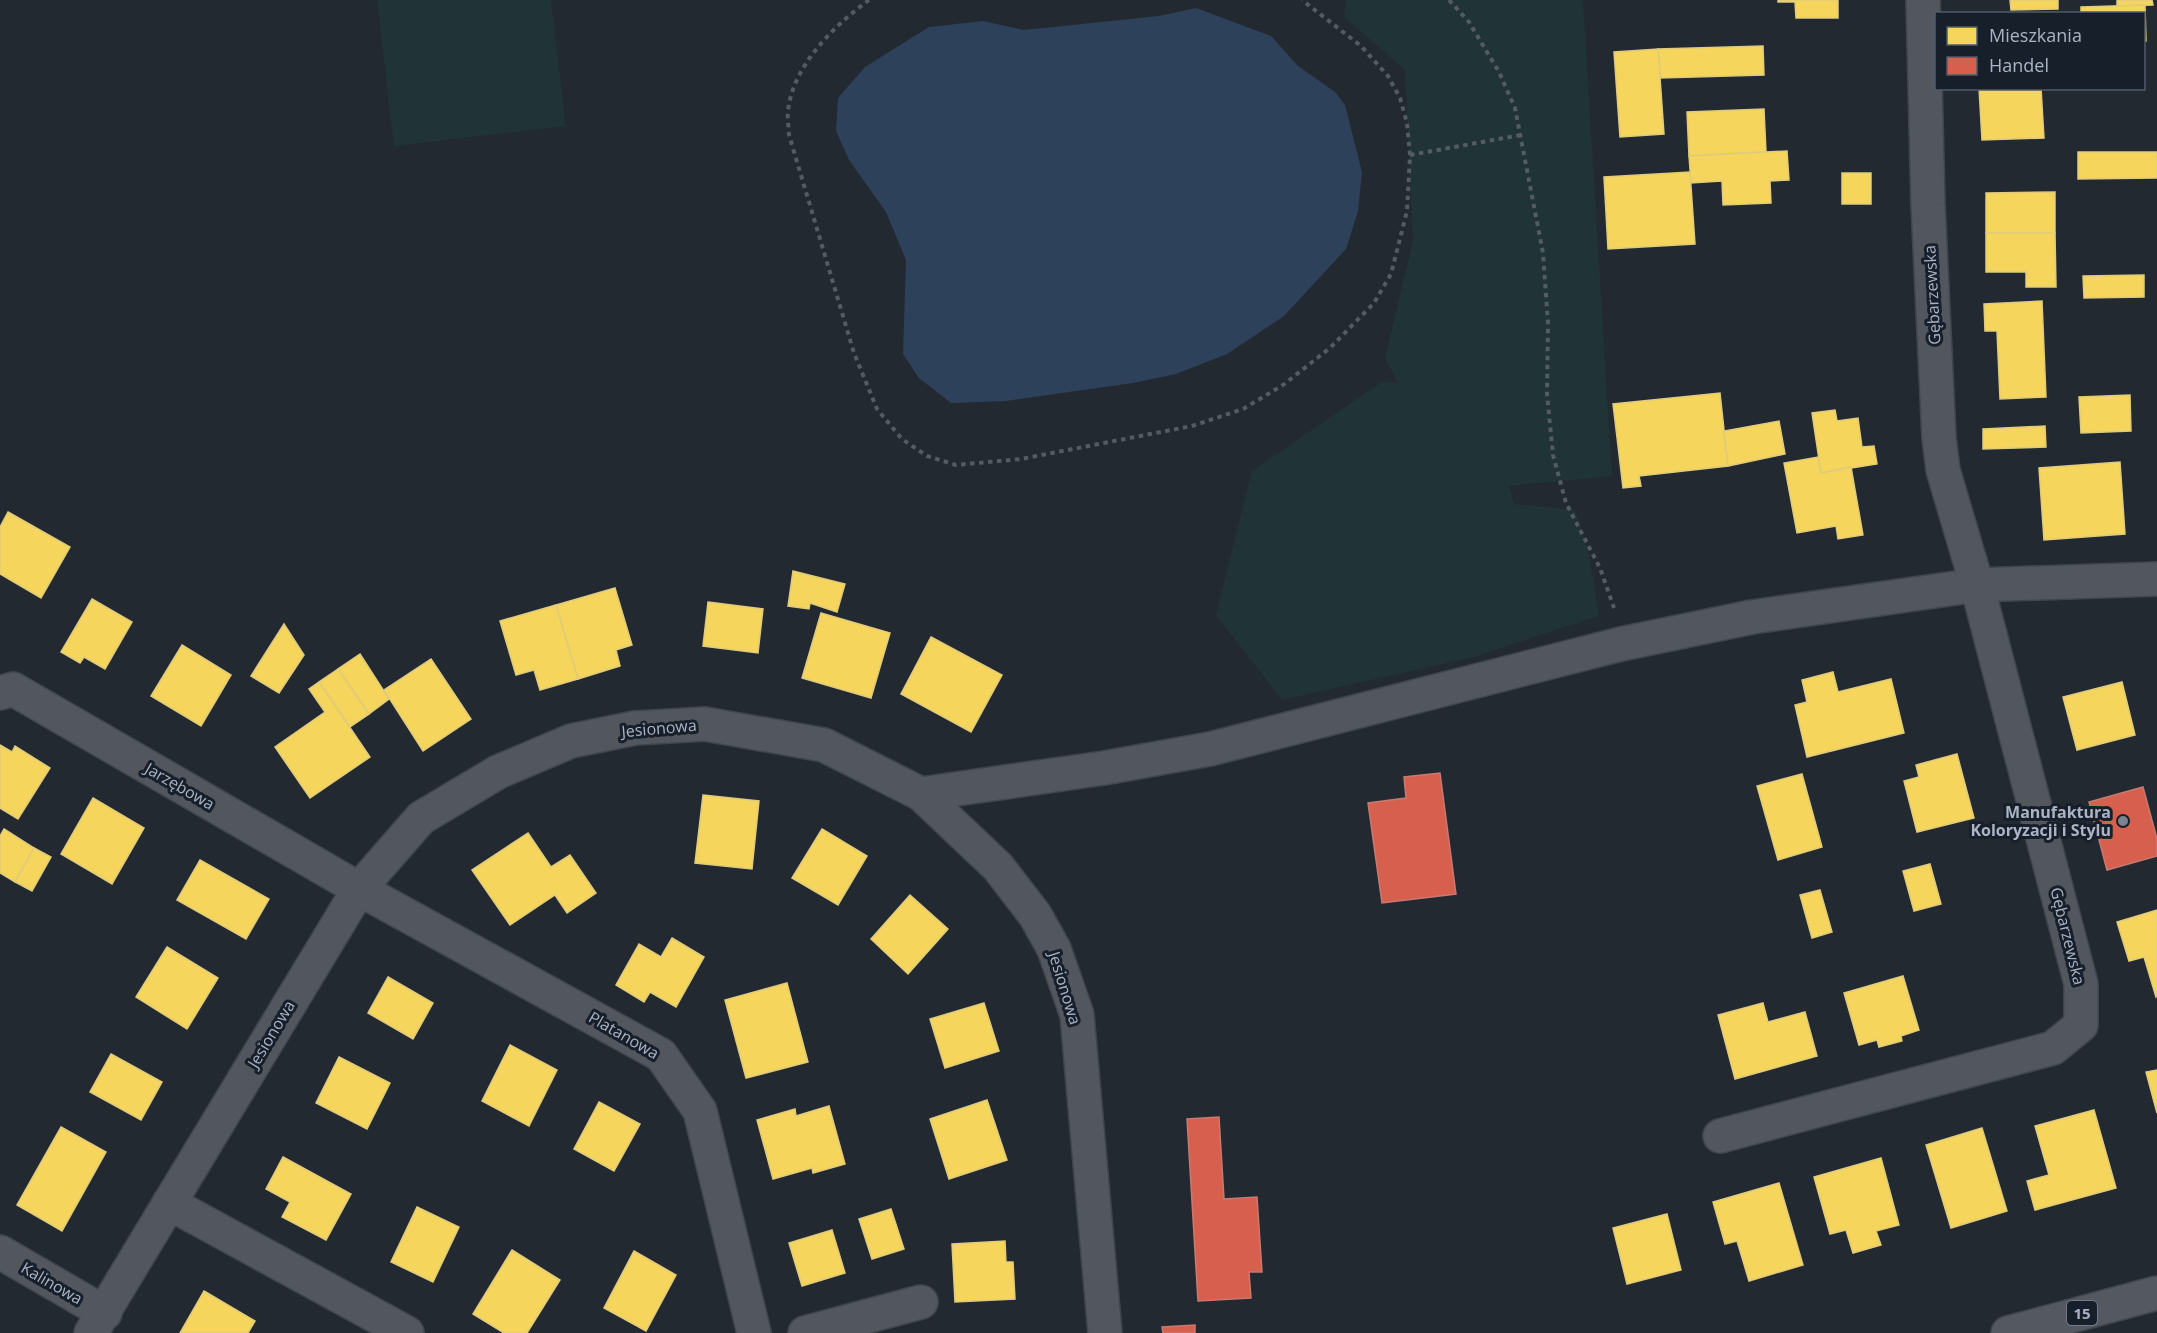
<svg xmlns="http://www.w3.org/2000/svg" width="2157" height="1333" viewBox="0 0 2157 1333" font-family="'Open Sans',sans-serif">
	<rect width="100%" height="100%" fill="#232930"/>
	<!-- green -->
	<g fill="#203336">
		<path d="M 377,0 L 551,0 L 566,126 L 394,146 Z"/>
		<path d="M 1346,0 L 1583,0 L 1612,476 L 1509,486 L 1514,504 L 1575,510 L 1589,554 L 1599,616 L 1474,657 L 1282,700 L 1216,615 L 1252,471 L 1383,381 L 1398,383 L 1385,358 L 1413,241 L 1405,70 L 1344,17 Z"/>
	</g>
	<!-- water -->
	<path fill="#2e415a" d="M 1196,8 L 1271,36 L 1298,66 L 1335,92 L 1345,105 L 1362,172 L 1358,211 L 1346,249 L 1284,316 L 1227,354 L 1176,374 L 1133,383 L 1006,401 L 951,403 L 919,378 L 903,354 L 906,260 L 886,212 L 849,160 L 836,131 L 838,98 L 865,67 L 929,27 L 983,21 L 1024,30 L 1159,16 Z"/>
	<!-- homes -->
	<g fill="#f6d55c" stroke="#dfcb7b" stroke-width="1.5">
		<path d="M 1778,0 L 1838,0 L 1838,18 L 1796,18 L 1795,2 L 1778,2 Z"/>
		<path d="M 2010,0 L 2058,0 L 2058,9 L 2011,10 Z"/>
		<path d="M 2117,0 L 2152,0 L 2153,5 L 2117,6 Z"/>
		<path d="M 2145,5 L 2146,41 L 2144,41 L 2144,14 L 2081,14 L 2081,7 Z"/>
		<path d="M 1763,46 L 1764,75 L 1660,78 L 1658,49 Z"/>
		<path d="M 1658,49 L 1664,134 L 1620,137 L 1614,52 Z"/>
		<path d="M 1979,88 L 2041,88 L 2044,138 L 1982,140 Z"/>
		<path d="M 1764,109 L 1766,152 L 1689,156 L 1687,112 Z"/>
		<path d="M 1787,151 L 1789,180 L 1770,181 L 1771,203 L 1723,205 L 1722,181 L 1691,183 L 1689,156 Z"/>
		<path d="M 2078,152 L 2157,152 L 2157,178 L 2078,179 Z"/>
		<path d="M 1690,172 L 1695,244 L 1608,249 L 1604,177 Z"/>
		<rect x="1842" y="173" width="29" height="31"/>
		<path d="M 2055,192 L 2055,233 L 1986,233 L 1986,193 Z"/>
		<path d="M 1986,233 L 2055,233 L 2056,287 L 2026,287 L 2026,272 L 1986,272 Z"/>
		<path d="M 2144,275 L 2144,297 L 2084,298 L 2083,276 Z"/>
		<path d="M 2042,301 L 2046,397 L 2000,399 L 1997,331 L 1985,331 L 1984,304 Z"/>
		<path d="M 1720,393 L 1728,466 L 1639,476 L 1641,486 L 1623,488 L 1613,404 Z"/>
		<path d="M 2130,395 L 2131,431 L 2081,433 L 2079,397 Z"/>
		<path d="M 1835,410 L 1837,421 L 1858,418 L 1862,447 L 1874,446 L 1877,464 L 1821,473 L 1812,413 Z"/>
		<path d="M 1779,421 L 1785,454 L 1728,466 L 1724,431 Z"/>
		<path d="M 2045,426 L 2046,447 L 1983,449 L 1983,429 Z"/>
		<path d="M 1818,457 L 1821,473 L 1851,467 L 1863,535 L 1838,539 L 1836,526 L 1797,533 L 1784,463 Z"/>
		<path d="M 2120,462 L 2125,534 L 2044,540 L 2039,468 Z"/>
		<path d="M 8,512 L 70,547 L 41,598 L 0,574 L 0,527 Z"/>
		<path d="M 793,571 L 845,584 L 837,612 L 810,603 L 809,609 L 788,606 Z"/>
		<path d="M 615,588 L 632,645 L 616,650 L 620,666 L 578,679 L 556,605 Z"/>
		<path d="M 92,599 L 132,622 L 105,669 L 84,657 L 80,663 L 61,652 Z"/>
		<path d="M 708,602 L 763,609 L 758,653 L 703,646 Z"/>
		<path d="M 556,605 L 578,679 L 540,690 L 534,670 L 516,675 L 500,621 Z"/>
		<path d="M 821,613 L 890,633 L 871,698 L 802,678 Z"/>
		<path d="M 284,624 L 304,655 L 279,693 L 251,676 Z"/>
		<path d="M 931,637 L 1002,675 L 971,732 L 901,694 Z"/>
		<path d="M 182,645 L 231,675 L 201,726 L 151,696 Z"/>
		<path d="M 360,654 L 389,699 L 369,714 L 338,669 Z"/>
		<path d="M 431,659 L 471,719 L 423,751 L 384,690 Z"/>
		<path d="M 338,669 L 369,714 L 350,727 L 319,682 Z"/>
		<path d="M 1833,672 L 1838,692 L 1891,679 L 1904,733 L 1807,757 L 1795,705 L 1807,702 L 1802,680 Z"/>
		<path d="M 319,682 L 370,757 L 310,798 L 275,747 L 325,712 L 309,689 Z"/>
		<path d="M 2122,682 L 2135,735 L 2077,750 L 2063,697 Z"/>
		<path d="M 0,745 L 12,752 L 15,746 L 50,768 L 18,819 L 0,808 Z"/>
		<path d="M 1957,754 L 1974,818 L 1917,832 L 1904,781 L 1919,777 L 1916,765 Z"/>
		<path d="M 1802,774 L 1822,847 L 1778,860 L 1757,786 Z"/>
		<path d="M 703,795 L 759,801 L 752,869 L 695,863 Z"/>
		<path d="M 93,798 L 144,828 L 112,884 L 61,854 Z"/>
		<path d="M 4,829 L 34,848 L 15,882 L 0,873 L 0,836 Z"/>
		<path d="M 822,829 L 867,856 L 838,905 L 792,878 Z"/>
		<path d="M 528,833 L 551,867 L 570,855 L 596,893 L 567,913 L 555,895 L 510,925 L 472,870 Z"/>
		<path d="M 34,848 L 51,857 L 32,891 L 15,882 Z"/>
		<path d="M 200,860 L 269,899 L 246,939 L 177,900 Z"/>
		<path d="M 1930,864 L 1941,904 L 1914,911 L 1903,871 Z"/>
		<path d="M 1820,890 L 1832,932 L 1812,938 L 1800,895 Z"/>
		<path d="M 910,895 L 948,929 L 908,974 L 871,939 Z"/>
		<path d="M 2157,910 L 2157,996 L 2156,997 L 2144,957 L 2129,961 L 2117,922 Z"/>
		<path d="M 672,938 L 704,957 L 676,1007 L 650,992 L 644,1002 L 616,985 L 639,944 L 661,957 Z"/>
		<path d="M 167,947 L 218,978 L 187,1029 L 136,997 Z"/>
		<path d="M 1903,976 L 1919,1030 L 1901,1036 L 1902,1041 L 1879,1047 L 1877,1040 L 1859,1045 L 1844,993 Z"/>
		<path d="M 388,977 L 433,1003 L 413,1039 L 368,1013 Z"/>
		<path d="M 787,983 L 808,1062 L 746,1078 L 725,1000 Z"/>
		<path d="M 984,1003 L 999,1051 L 945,1068 L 930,1019 Z"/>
		<path d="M 1763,1003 L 1768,1022 L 1805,1012 L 1817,1056 L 1735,1079 L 1718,1015 Z"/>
		<path d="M 510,1045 L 557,1070 L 529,1126 L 482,1101 Z"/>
		<path d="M 111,1054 L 162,1082 L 141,1120 L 90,1092 Z"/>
		<path d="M 339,1057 L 390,1083 L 367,1129 L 316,1103 Z"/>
		<path d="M 2157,1070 L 2157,1113 L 2146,1072 Z"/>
		<path d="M 987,1100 L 1007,1160 L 949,1179 L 930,1119 Z"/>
		<path d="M 599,1102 L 640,1124 L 614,1171 L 574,1149 Z"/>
		<path d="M 829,1106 L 845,1164 L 813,1173 L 812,1168 L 773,1179 L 757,1120 L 795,1109 L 796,1116 Z"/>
		<path d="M 2094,1110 L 2116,1188 L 2035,1210 L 2027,1181 L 2049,1175 L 2035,1126 Z"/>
		<path d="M 61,1127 L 106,1152 L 62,1231 L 17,1205 Z"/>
		<path d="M 1982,1128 L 2007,1211 L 1951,1228 L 1926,1145 Z"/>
		<path d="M 283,1157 L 351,1194 L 326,1240 L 282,1217 L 290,1202 L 266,1189 Z"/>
		<path d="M 1881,1158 L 1899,1225 L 1876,1231 L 1881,1245 L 1853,1253 L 1846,1230 L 1830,1234 L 1814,1177 Z"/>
		<path d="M 1779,1183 L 1803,1265 L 1749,1281 L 1737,1241 L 1725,1244 L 1713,1202 Z"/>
		<path d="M 417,1207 L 459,1227 L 433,1282 L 391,1262 Z"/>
		<path d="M 891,1209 L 904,1249 L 872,1259 L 859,1219 Z"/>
		<path d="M 1667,1214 L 1681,1270 L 1627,1284 L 1613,1228 Z"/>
		<path d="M 832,1230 L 845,1273 L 802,1286 L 789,1243 Z"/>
		<path d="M 1005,1241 L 1006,1262 L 1013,1262 L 1015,1299 L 955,1302 L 952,1244 Z"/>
		<path d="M 512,1250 L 560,1280 L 527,1333 L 504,1333 L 473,1314 Z"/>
		<path d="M 634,1251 L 676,1275 L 646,1331 L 604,1308 Z"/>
		<path d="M 204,1291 L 255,1321 L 248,1333 L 180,1333 Z"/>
	</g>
	<!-- shops -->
	<g fill="#d6604d" stroke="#c97971" stroke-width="1.5">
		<path d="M 1440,773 L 1456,894 L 1382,903 L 1368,803 L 1406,798 L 1404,777 Z"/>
		<path d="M 2143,787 L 2157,839 L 2157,856 L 2107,870 L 2089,802 Z"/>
		<path d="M 1219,1117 L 1224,1199 L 1257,1197 L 1262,1272 L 1249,1272 L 1251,1298 L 1198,1301 L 1187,1119 Z"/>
		<path d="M 1195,1325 L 1195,1333 L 1163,1333 L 1162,1327 Z"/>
	</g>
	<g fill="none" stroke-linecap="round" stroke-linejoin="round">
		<!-- minor casing -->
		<g stroke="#40454b" stroke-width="36">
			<g id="minor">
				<path d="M 0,693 L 13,689 L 359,889 L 661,1055 L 700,1111 L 754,1333"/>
				<path d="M 921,794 L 1104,768 L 1210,749 L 1621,644 L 1752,617 L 1977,585 L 2157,579"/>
				<path d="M 1720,1136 L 2053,1048 L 2081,1025 L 2081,984 L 1977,585 L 1943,470 L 1939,438 L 1928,204 L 1923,0"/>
				<path d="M 169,1203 L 407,1333"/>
				<path d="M 0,1252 L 105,1313"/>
				<path d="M 91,1333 L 359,889 L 421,818 L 498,772 L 571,741 L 635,728 L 705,724 L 824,745 L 921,794 L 998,867 L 1035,915 L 1054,949 L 1077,1015 L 1105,1333"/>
				<path d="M 805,1333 L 921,1302"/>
			</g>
		</g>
		<!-- primary casing -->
		<g stroke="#40454d" stroke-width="36">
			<path id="primary" d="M 2008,1333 L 2157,1293"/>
		</g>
		<!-- path -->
		<g stroke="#545b61" stroke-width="4" stroke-dasharray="4.5 4.5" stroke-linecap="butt">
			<path d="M 869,0 C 834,26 793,65 788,111 C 787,119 789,127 789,135 L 854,353 L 877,409 L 902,439 L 927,456 L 956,465 L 1021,459 L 1192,426 L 1243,409 L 1283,385 L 1330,348 L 1374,303 L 1391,274 L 1407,211 L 1410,155 L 1407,123 L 1400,98 L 1388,76 L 1361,46 L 1302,0"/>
			<path d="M 1449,0 L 1469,22 L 1499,72 L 1515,108 L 1543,253 L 1548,323 L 1547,394 L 1553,455 L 1566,503 L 1600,568 L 1614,608"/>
			<path d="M 1410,155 L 1521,135"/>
		</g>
		<!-- minor -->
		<use href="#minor" stroke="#52575f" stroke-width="33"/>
		<!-- primary -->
		<use href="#primary" stroke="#545961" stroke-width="33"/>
	</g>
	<!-- markers -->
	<circle fill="#7b8390" stroke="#171f2a" stroke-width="2" cx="2123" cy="821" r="6"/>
	<g text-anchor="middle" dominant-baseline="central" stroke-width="6" stroke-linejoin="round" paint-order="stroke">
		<!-- shield labels -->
		<rect fill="#171f2a" stroke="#7e8796" stroke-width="1.5" x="2067" y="1301" width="30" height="24" rx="4.5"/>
		<g font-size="15" font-weight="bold" fill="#aab4c4">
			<text x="2082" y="1313">15</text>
		</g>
		<!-- street labels -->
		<g font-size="16" fill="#aab4c4" stroke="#171f2a">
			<text transform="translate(1932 295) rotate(-93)">Gębarzewska</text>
			<text transform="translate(659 728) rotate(-5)">Jesionowa</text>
			<text transform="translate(180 786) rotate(30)">Jarzębowa</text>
			<text transform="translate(2068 936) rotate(76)">Gębarzewska</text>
			<text transform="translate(1065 988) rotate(73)">Jesionowa</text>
			<text transform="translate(271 1034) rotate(-59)">Jesionowa</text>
			<text transform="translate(624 1035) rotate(30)">Platanowa</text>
			<text transform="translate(52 1283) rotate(30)">Kalinowa</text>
		</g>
		<!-- poi labels -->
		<g font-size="16" font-weight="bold" fill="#aab4c4" stroke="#171f2a" text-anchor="end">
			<text x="2111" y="812">Manufaktura<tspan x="2111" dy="18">Koloryzacji i Stylu</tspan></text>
		</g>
	</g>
	<!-- legend -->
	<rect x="1935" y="12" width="210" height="78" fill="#171f2a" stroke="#525b68" stroke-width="1.5"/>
	<rect x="1947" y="27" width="30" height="18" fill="#f6d55c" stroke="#525b68" stroke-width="1.5"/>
	<text x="1989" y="42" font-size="18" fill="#aab4c4">Mieszkania</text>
	<rect x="1947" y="57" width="30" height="18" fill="#d6604d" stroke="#525b68" stroke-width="1.5"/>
	<text x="1989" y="72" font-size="18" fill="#aab4c4">Handel</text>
</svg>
